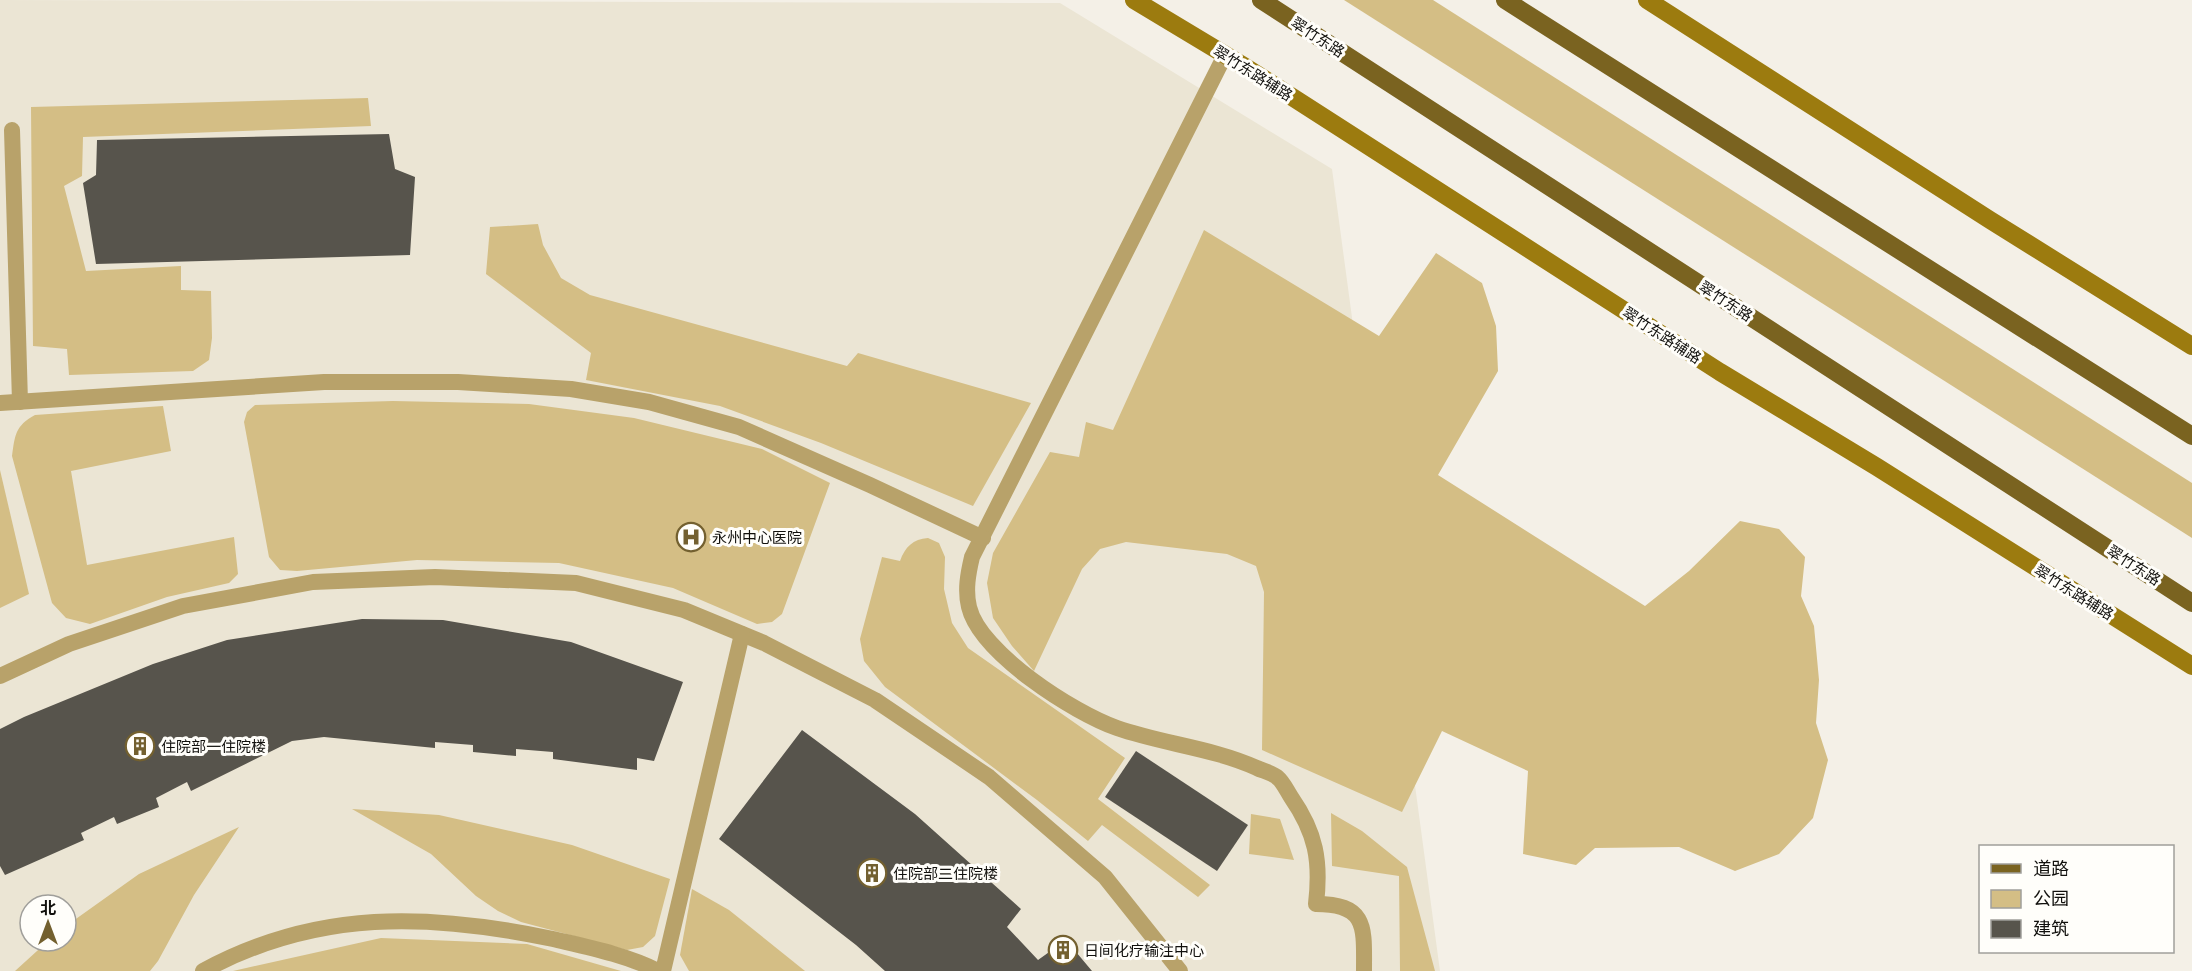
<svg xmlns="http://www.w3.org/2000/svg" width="2192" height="971" viewBox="0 0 2192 971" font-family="'Asap Condensed','Noto Sans SC',sans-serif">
	<rect width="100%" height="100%" fill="#f4f0e7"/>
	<!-- built -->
	<path fill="#ebe5d4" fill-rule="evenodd" d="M 0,0 L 1060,3 L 1332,169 L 1440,971 L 0,971 ZM 30,905 L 66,905 L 66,941 L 30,941 Z"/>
	<!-- green -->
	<g fill="#d4be85">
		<path d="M 1344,0 L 1433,0 L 2192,483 L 2192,538 Z"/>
		<path d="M 368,98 L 371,126 L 83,137 L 82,176 L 64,186 L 86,271 L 181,266 L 181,290 L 211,291 L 212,338 L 209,360 L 193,371 L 69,375 L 67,349 L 33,346 L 31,107 Z"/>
		<path d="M 538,224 L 543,245 L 561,278 L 590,295 L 847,366 L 858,353 L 1031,403 L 973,506 L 821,443 L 720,406 L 586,380 L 591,353 L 486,274 L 490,227 Z"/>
		<path d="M 1204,230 L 1379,336 L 1436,253 L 1482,283 L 1496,326 L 1498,371 L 1438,475 L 1645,606 L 1689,571 L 1740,521 L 1779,529 L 1805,557 L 1801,596 L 1814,626 L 1819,680 L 1816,723 L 1828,760 L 1813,818 L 1779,854 L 1735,871 L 1679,847 L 1595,848 L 1576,865 L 1523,854 L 1528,771 L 1442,731 L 1402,812 L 1262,750 L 1264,592 L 1256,566 L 1227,554 L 1126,542 L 1100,549 L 1082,569 L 1034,671 L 1012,646 L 993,618 L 987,583 L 993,553 L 1050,452 L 1079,457 L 1086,422 L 1113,430 Z"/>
		<path d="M 393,401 L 529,404 L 634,418 L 762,449 L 830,483 L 782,614 L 772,622 L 757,624 L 673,588 L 559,563 L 417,560 L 297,571 L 280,570 L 269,557 L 244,422 L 247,412 L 255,405 Z"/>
		<path d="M 163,406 L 171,451 L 71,471 L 87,565 L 234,537 L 238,574 L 229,583 L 167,597 L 90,624 L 66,618 L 52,603 L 12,456 C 15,435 15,426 35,415 Z"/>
		<path d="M 0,470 L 29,594 L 0,608 Z"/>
		<path d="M 928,538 L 939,543 L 945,557 L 944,589 L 952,623 L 968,648 L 1125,758 L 1098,799 L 1210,885 L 1198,897 L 1102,825 L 1088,841 L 1037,800 L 885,687 L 864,661 L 860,639 L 882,557 L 900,561 C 905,547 913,539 928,538 Z"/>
		<path d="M 352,809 L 439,815 L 572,845 L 670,879 L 655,936 L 643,947 L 627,950 L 521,922 L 498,911 L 476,896 L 431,854 Z"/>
		<path d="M 1331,813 L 1362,831 L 1407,867 L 1435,971 L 1400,971 L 1399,876 L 1332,866 Z"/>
		<path d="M 1251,814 L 1280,819 L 1294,860 L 1249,854 Z"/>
		<path d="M 239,827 L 194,895 L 158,961 L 150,971 L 15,971 L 48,941 L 66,941 L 66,926 L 139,874 Z"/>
		<path d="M 692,889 L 729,910 L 805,971 L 689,971 L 680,955 Z"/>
		<path d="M 381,938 L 527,944 L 621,971 L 233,971 Z"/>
	</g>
	<!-- building -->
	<g fill="#57544c">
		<path d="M 389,134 L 395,169 L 415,177 L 410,255 L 96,264 L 83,183 L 96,175 L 97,140 Z"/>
		<path d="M 362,619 L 443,620 L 571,642 L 683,682 L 654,761 L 637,758 L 637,770 L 553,759 L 553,752 L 516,749 L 516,756 L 473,752 L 473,745 L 435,742 L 435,748 L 324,737 L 292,741 L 191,791 L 187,782 L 156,798 L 159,807 L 117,824 L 114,817 L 81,833 L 84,840 L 5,875 L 0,866 L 0,729 L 24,717 L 153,664 L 227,640 Z"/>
		<path d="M 802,730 L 915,814 L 1021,909 L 1007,927 L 1038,960 L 1066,940 L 1092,971 L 885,971 L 856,945 L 719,839 Z"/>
		<path d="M 1136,751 L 1248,825 L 1217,871 L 1105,797 Z"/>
	</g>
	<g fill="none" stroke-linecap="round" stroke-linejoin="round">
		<!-- lane -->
		<g stroke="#b8a26a" stroke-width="16">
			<path d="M 1225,55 L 972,557 C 968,574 965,590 969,607 C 980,653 1074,713 1117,728 C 1163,744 1213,748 1257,768 C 1263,771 1273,773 1278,778 C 1283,782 1287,791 1291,797 C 1316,833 1321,861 1316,904 C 1368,904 1364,928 1364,971"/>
			<path d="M 12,130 L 20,402"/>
			<path d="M 0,403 L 324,382 L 458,382 L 571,389 L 649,402 L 739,427 L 870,485 L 983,538"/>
			<path d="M 0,676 L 69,644 L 183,606 L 313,582 L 435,577 L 576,583 L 684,610 L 764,643 L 875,700 L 989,777 L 1105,877 L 1180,971"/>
			<path d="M 203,971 C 317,909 429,913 553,939 C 587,947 627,955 658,971"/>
			<path d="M 663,971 L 742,634"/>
		</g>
		<!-- secondary -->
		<g stroke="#9c7b0f" stroke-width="18">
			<path d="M 1134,0 L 1247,68 L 1720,372 L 1877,467 L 2192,666"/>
			<path d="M 1647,0 L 1990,220 L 2192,346"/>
		</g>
		<!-- primary -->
		<g stroke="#7a6320" stroke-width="18">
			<path d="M 1261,0 L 2192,603"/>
			<path d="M 1505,0 L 2192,436"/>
		</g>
	</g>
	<!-- icons -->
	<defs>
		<g id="hospital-ring" transform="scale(1.5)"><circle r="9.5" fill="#fffefa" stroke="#73602f" stroke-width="1.5"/><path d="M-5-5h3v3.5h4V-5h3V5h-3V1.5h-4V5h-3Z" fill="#73602f"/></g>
		<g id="building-ring" transform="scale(1.5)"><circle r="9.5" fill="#fffefa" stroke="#73602f" stroke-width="1.5"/><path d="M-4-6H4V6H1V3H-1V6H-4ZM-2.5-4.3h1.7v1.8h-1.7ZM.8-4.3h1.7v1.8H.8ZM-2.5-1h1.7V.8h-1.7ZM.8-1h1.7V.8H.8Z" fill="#73602f"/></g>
	</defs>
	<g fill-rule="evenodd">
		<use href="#hospital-ring" x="691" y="537"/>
		<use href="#building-ring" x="140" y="746"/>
		<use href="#building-ring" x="872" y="873"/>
		<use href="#building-ring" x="1063" y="950"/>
	</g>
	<g text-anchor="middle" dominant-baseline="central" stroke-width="6" stroke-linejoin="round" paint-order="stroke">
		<!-- street labels -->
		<g font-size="15" fill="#11100d" stroke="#fffefa">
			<text transform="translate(1318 37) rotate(33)">翠竹东路</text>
			<text transform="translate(1253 73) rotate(32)">翠竹东路辅路</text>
			<text transform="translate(1726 301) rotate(33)">翠竹东路</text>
			<text transform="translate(1662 335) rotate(33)">翠竹东路辅路</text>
			<text transform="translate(2134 565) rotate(33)">翠竹东路</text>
			<text transform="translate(2074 592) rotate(32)">翠竹东路辅路</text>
		</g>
		<!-- poi labels -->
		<g font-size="15" fill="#11100d" stroke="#fffefa" text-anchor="start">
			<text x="712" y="537">永州中心医院</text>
			<text x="161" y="746">住院部一住院楼</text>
			<text x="893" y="873">住院部二住院楼</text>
			<text x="1084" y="950">日间化疗输注中心</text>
		</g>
	</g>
	<!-- legend -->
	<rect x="1979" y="845" width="195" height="108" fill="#fffefa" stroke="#a09f9b" stroke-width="1.5"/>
	<rect x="1991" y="864" width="30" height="9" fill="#7a6320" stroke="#a09f9b" stroke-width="1.5"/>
	<text x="2033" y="875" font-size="18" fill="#11100d">道路</text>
	<rect x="1991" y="890" width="30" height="18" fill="#d4be85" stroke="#a09f9b" stroke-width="1.5"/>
	<text x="2033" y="905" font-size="18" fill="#11100d">公园</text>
	<rect x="1991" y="920" width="30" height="18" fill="#57544c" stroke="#a09f9b" stroke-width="1.5"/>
	<text x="2033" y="935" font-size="18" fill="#11100d">建筑</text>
	<!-- north arrow -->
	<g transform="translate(48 923)"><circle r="28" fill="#fffefa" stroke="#a09f9b" stroke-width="1.5"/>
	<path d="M0-4.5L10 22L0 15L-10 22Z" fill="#73602f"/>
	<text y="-9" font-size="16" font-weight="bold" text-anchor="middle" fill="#11100d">北</text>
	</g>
</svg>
